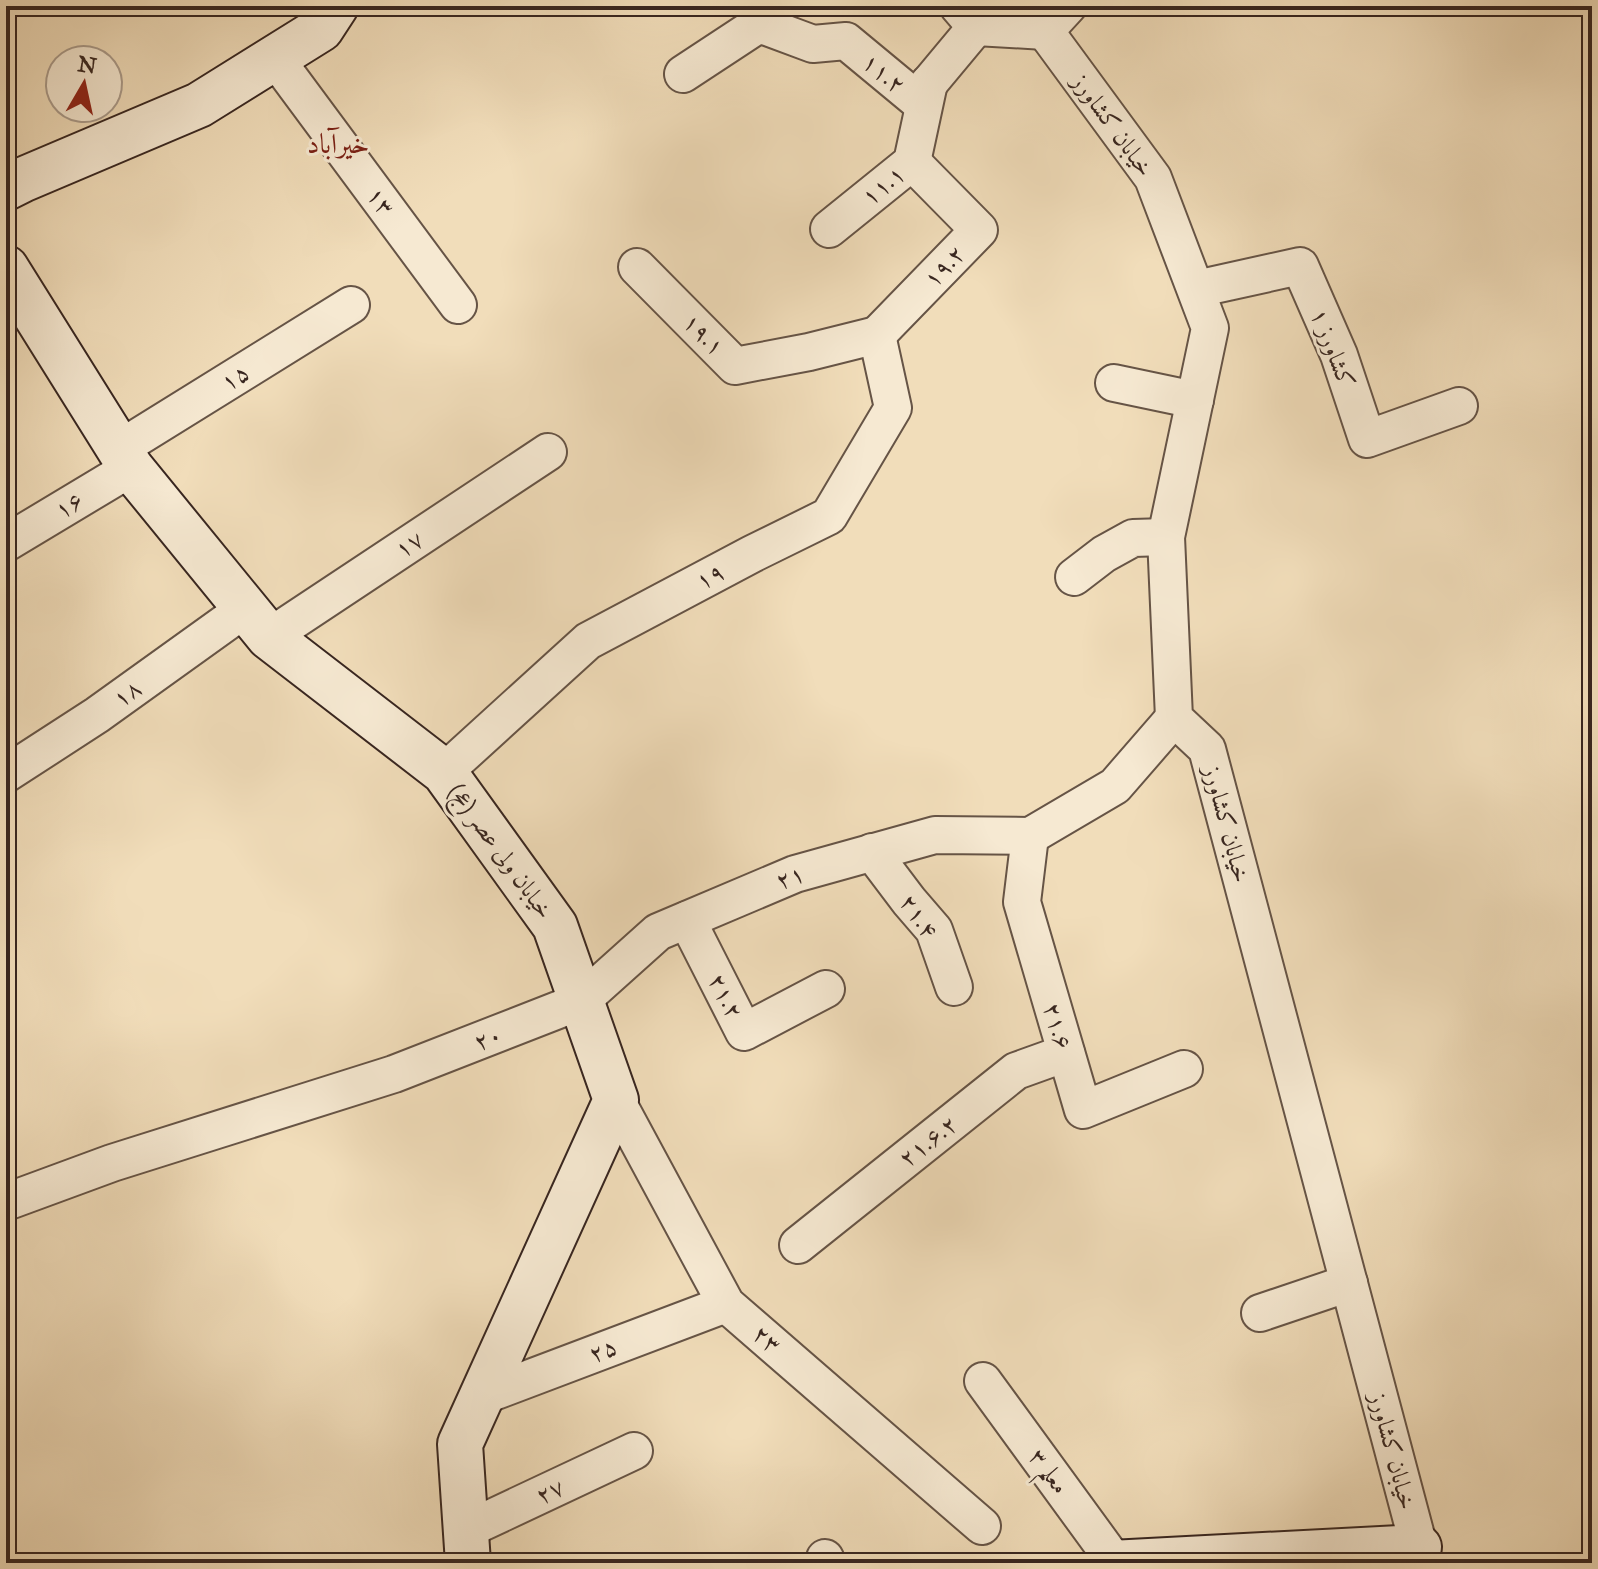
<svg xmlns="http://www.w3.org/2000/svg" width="1598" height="1569" viewBox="0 0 1598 1569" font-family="'IM FELL Great Primer',Amiri,serif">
	<rect width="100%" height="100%" fill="#f1ddba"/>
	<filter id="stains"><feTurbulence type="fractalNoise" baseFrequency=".0025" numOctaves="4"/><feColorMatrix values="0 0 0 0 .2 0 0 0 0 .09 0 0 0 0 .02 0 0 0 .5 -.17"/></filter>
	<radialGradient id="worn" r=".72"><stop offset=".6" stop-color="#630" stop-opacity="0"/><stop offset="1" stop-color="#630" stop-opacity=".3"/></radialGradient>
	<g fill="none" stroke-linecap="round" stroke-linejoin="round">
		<!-- street casing -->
		<g stroke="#665446" stroke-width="40">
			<g id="street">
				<path d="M 958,6 L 976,27 L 1045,31"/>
				<path d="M 1045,31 L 1153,178 L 1210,328 L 1166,537 L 1174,718 L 1207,749 L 1419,1547 L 1425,1563"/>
				<path d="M 1045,31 L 1068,6"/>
				<path d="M 275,58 L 458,305"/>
				<path d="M 683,74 L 759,24 L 813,44 L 846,41 L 916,99 L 976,27"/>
				<path d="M 829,229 L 912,162 L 929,83"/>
				<path d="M 637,267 L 735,366 L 809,352 L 877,335"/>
				<path d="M 1196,289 L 1300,266 L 1339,355 L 1367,439 L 1459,406"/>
				<path d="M 877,335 L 979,230 L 912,162"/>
				<path d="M 1114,383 L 1195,400"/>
				<path d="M 119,449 L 351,305"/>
				<path d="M 6,543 L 131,468"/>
				<path d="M 1074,577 L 1104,554 L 1133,538 L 1166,537"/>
				<path d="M 269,637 L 548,452"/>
				<path d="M 444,772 L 588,641 L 752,554 L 829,516 L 893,408 L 877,335"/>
				<path d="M 6,774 L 97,715 L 246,608"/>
				<path d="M 1030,836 L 1022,902 L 1083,1110 L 1184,1069"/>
				<path d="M 1030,836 L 1115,786 L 1174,718"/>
				<path d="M 872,852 L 909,901 L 934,930 L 954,987"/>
				<path d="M 687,920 L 744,1032 L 826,989"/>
				<path d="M 616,1100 L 726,1304 L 982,1526"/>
				<path d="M 6,1202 L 112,1163 L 394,1074 L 581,1001 L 658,932 L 795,874 L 935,835 L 1030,836"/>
				<path d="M 798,1245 L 1016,1071 L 1066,1053"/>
				<path d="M 1260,1313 L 1349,1283"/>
				<path d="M 983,1381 L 1115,1562"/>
				<path d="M 480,1397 L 726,1304"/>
				<path d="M 466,1530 L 634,1451"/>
				<path d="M 825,1558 L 827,1563"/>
			</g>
		</g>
		<!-- secondary casing -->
		<g stroke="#382620" stroke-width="48">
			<g id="secondary">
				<path d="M 6,188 L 22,180 L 199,105 L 321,29 L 336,6"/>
				<path d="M 6,268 L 131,468 L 269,637 L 444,772 L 555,926 L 616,1100 L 460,1444 L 468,1563"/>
				<path d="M 1111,1563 L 1419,1547"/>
			</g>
		</g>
		<!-- street -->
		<use href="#street" stroke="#f6e9d2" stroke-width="36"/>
		<!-- secondary -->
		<use href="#secondary" stroke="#f6e9d2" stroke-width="44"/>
	</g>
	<g text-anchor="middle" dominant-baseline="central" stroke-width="6" stroke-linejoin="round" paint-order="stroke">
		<!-- street labels -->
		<g font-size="24" fill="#382620" stroke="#f6e9d2">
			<text transform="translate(884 73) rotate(40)">۱۱.۲</text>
			<text transform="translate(1113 125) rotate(54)">خیابان کشاورز</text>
			<text transform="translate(883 185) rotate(-39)">۱۱.۱</text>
			<text transform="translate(381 201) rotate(54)">۱۳</text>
			<text transform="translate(944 266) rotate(-46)">۱۹.۲</text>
			<text transform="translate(704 334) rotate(45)">۱۹.۱</text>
			<text transform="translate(1333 348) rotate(69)">۱ کشاورز</text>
			<text transform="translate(235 377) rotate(-32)">۱۵</text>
			<text transform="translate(69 505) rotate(-31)">۱۶</text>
			<text transform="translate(409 544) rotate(-34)">۱۷</text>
			<text transform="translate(710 576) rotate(-28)">۱۹</text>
			<text transform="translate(127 693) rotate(-36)">۱۸</text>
			<text transform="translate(1227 824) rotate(75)">خیابان کشاورز</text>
			<text transform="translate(501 851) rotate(54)">خیابان ولی عصر (عج)</text>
			<text transform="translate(790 877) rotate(-20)">۲۱</text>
			<text transform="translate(919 916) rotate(55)">۲۱.۴</text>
			<text transform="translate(726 996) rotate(63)">۲۱.۲</text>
			<text transform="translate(1058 1026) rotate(74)">۲۱.۶</text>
			<text transform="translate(488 1038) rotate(-21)">۲۰</text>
			<text transform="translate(928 1141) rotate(-38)">۲۱.۶.۲</text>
			<text transform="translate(767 1339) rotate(41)">۲۳</text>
			<text transform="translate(603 1350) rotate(-21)">۲۵</text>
			<text transform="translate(1393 1451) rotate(75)">خیابان کشاورز</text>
			<text transform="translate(1049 1471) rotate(54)">۳ معلم</text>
			<text transform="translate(550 1491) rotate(-25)">۲۷</text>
		</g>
		<!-- quarter labels -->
		<g font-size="28" fill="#7a1f14" stroke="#f6e9d2">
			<text x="338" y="143">خیرآباد</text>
		</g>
	</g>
	<!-- margin -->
	<rect width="1598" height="1569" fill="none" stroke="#f1ddba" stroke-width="32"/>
	<rect x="8" y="8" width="1582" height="1553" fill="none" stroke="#382620" stroke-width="4"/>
	<rect x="16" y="16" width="1566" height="1537" fill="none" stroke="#382620" stroke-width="2"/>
	<!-- north arrow -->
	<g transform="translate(84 84) rotate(9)"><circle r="38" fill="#f6e9d2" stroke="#aa9b8b" stroke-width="2"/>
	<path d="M0-6L14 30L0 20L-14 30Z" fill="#8f2418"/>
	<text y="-12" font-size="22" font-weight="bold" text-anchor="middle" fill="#382620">N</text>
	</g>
	<rect width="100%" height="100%" filter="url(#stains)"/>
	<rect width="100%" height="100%" fill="url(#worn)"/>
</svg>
